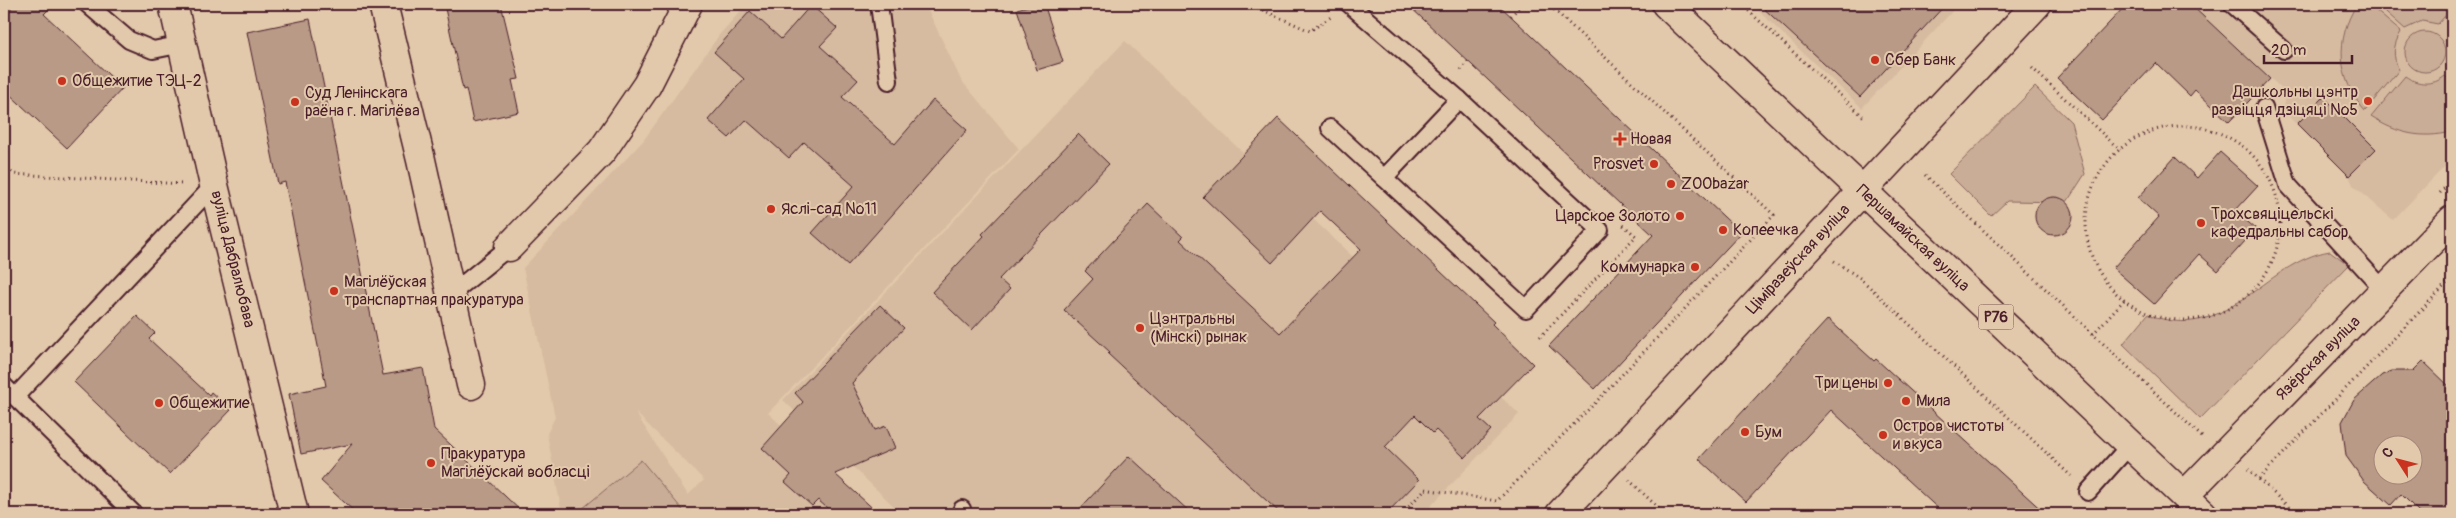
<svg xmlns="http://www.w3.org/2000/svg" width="2456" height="518" viewBox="0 0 2456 518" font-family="Pangolin,sans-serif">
	<rect width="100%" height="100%" fill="#e3c9ab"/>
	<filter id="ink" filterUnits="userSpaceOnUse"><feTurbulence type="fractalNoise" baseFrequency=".02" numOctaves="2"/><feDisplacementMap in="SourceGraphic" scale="10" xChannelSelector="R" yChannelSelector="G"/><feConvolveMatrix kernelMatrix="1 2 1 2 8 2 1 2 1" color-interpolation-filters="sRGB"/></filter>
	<g filter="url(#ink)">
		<!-- built -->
		<g fill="#d6bba0" fill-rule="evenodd">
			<path d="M 747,4 L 914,4 L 926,6 L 961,80 L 1019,149 L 768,413 L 879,514 L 562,514 L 547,434 L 555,417 L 523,268 L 643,141 L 720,34 ZM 635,412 L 704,480 L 688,495 Z"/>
			<path d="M 1751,4 L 1959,4 L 1862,108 Z"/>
			<path d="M 2189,4 L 2452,4 L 2452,159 L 2393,220 L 2353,185 L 2349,176 L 2286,114 L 2282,89 Z"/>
			<path d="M 1125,41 L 1519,414 L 1423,514 L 902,514 L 783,400 Z"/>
		</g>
		<!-- green -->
		<g fill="#caad96" stroke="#8a6660">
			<path d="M 2357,4 L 2368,4 L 2401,32 C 2393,45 2392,56 2399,70 L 2365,111 C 2337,79 2335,39 2357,4 Z"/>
			<path d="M 2377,4 L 2452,4 L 2452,8 L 2438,24 L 2422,21 L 2405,29 Z"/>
			<circle cx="2425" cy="52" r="20"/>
			<path d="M 2405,76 C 2418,85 2433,86 2445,76 L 2452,82 L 2452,132 C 2421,139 2398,134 2371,117 Z"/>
			<path d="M 2035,87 L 2071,122 L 2085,174 L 2067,202 L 2007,201 L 1991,216 L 1949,174 Z"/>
			<path d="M 2330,251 L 2349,265 L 2200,419 L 2123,344 L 2148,314 C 2226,347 2263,262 2330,251 Z"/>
			<path d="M 641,460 L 686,514 L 576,514 Z"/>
		</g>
		<!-- building -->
		<g fill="#b89a87" stroke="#4a1f2b" fill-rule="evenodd">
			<path d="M 15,4 L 54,4 L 44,14 L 123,88 L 67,148 L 4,89 L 4,16 Z"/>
			<path d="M 444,4 L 501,4 L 519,79 L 512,80 L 519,112 L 473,122 L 466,89 L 463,90 Z"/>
			<path d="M 1035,4 L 1044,4 L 1063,62 L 1037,70 L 1017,9 Z"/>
			<path d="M 1407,4 L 1498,4 L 1741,233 L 1595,389 L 1549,346 L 1653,235 Z"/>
			<path d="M 1759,4 L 1946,4 L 1860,97 Z"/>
			<path d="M 2127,4 L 2190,4 L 2270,79 L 2229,122 L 2195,90 L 2190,96 L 2156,63 L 2102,120 L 2057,78 Z"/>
			<path d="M 811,5 L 837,28 L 820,46 L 858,80 L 842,97 L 895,144 L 933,100 L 967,130 L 848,265 L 812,233 L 854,186 L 804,142 L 789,158 L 746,120 L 729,138 L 708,120 L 744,79 L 714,52 L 750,11 L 781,39 Z"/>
			<path d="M 310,19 L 383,375 L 423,368 L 434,429 L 524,514 L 357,514 L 321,481 L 352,444 L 301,454 L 289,394 L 326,386 L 285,182 L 278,184 L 247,32 Z"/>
			<path d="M 2324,97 L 2376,149 L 2349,176 L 2297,124 Z"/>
			<path d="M 1278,118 L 1494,322 L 1492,324 L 1533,364 L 1479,419 L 1491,430 L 1465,458 L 1436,430 L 1433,433 L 1415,415 L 1385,447 L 1419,480 L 1386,514 L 1281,514 L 1108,354 L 1110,352 L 1064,310 L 1093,279 L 1085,271 L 1148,204 L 1183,237 L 1180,240 L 1280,333 L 1361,249 L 1320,211 L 1272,263 L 1203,197 Z"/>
			<path d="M 1078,134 L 1109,164 L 999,279 L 1010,289 L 972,330 L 932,292 L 984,236 L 982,234 Z"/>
			<path d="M 2220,152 L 2258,186 L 2235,211 L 2256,229 L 2218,271 L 2199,254 L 2154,304 L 2113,268 L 2159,217 L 2138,198 L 2175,157 L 2197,178 Z"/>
			<circle cx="2054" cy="216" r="19"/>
			<path d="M 880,305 L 904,328 L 852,383 L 875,430 L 886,426 L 895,448 L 835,474 L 879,514 L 834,514 L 818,500 L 812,506 L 785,482 L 791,475 L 762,448 L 803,402 L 795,393 Z"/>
			<path d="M 137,316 L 155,333 L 149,339 L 209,395 L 211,392 L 231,410 L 170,474 L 74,382 Z"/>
			<path d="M 1828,319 L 1874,361 L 1876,359 L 2046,514 L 1944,514 L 1831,410 L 1746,502 L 1699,459 Z"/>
			<path d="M 2423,361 L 2452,389 L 2452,514 L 2421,514 L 2401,494 L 2391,505 L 2364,481 L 2346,456 L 2342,422 L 2354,400 L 2382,375 L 2392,371 L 2413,371 ZM 2384,446 L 2414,446 L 2414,476 L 2384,476 Z"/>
			<path d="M 1129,456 L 1192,514 L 1075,514 Z"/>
		</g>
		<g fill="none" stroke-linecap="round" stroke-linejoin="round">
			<!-- lane casing -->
			<g stroke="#4a1f2b" stroke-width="20">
				<g id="lane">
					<path d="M 87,4 L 129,40 L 153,50 L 183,44"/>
					<path d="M 879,4 L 889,81"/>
					<path d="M 2232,4 L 2284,50"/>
					<path d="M 2264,108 L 2288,185 L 2385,291"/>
					<path d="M 1330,128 L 1526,309 L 1600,230 L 1459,99 L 1349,4"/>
					<path d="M 1384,178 L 1459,99"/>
					<path d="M 451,294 L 509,247"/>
					<path d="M 4,386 L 134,514"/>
					<path d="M 15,397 L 214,185"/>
					<path d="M 2088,492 L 2130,445"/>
					<path d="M 960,514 L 962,509"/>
				</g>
			</g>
			<!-- street casing -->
			<g stroke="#4a1f2b" stroke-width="31">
				<g id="street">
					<path d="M 173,4 L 214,185 L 294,514"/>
					<path d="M 383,4 L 421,160 L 471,385"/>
					<path d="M 509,247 L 602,151 L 647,85 L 688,4"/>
					<path d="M 2184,496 L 2452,220"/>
				</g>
			</g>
			<!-- secondary casing -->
			<g stroke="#4a1f2b" stroke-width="31">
				<path id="secondary" d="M 1560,514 L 2037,4"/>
			</g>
			<!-- primary casing -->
			<g stroke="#4a1f2b" stroke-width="31">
				<path id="primary" d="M 1666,4 L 2203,514"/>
			</g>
			<!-- path -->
			<g stroke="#4a1f2b" stroke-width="3" stroke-dasharray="1 4" stroke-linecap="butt">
				<path d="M 1249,4 L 1310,31 L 1331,17"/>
				<path d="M 1741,4 L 1866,119"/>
				<path d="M 1511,16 L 1522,4"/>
				<path d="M 2032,68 L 2120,150"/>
				<path d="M 1461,70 L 1470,59"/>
				<circle cx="2183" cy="223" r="97"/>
				<path d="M 4,165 L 13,174 L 183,184"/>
				<path d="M 1925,175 L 2202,437"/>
				<path d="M 2440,193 L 2452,180"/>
				<path d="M 1834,261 L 1860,278 L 2071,476"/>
				<path d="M 2093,334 L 2124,300"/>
				<path d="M 1540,337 L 1636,236 L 1622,224"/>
				<path d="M 2248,469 L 2296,514"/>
				<path d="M 2259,479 L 2452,278"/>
				<path d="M 1629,480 L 1665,514"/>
				<path d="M 2105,508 L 2112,514"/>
				<path d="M 1402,514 L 1425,489 L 1497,501 L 1596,402 L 1774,215 L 1548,4"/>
			</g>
			<!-- lane -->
			<use href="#lane" stroke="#e3c9ab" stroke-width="16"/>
			<!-- street -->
			<use href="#street" stroke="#e3c9ab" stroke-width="28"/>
			<!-- secondary -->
			<use href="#secondary" stroke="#e3c9ab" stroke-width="28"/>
			<!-- primary -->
			<use href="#primary" stroke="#e3c9ab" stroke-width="28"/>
		</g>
	</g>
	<!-- markers -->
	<g fill="#c8321e" stroke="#e3c9ab" stroke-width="2">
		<circle cx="1875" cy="60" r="5"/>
		<circle cx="62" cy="81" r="5"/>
		<circle cx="2368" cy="101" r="5"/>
		<circle cx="295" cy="102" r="5"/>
		<path d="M1617.5 131.5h5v5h5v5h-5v5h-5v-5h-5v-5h5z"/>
		<circle cx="1654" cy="164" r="5"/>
		<circle cx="1671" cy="184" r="5"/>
		<circle cx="771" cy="209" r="5"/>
		<circle cx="1680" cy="216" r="5"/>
		<circle cx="2201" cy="223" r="5"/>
		<circle cx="1723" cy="230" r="5"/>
		<circle cx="1695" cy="267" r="5"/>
		<circle cx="334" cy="291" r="5"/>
		<circle cx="1140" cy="328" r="5"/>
		<circle cx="1888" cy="383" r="5"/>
		<circle cx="1906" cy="401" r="5"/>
		<circle cx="159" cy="403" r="5"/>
		<circle cx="1745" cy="432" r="5"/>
		<circle cx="1883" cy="435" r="5"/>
		<circle cx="431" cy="463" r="5"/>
	</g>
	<g text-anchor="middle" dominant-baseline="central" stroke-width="4" stroke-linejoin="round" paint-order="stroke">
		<!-- shield labels -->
		<rect fill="#e3c9ab" stroke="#785251" stroke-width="1" x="1978.5" y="304.5" width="35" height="25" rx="4"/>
		<g font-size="15" font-weight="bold" fill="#4a1f2b">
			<text x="1996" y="317">Р76</text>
		</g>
		<!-- poi labels -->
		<g font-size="16" fill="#4a1f2b" stroke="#e3c9ab" text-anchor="start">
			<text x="1885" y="60">Сбер Банк</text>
			<text x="72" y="81">Общежитие ТЭЦ-2</text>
			<text x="2358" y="92" text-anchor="end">Дашкольны цэнтр<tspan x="2358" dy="18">развіцця дзіцяці №5</tspan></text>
			<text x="305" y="93">Суд Ленінскага<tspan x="305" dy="18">раёна г. Магілёва</tspan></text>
			<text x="1630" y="139">Новая</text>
			<text x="1644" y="164" text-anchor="end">Prosvet</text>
			<text x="1681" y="184">ZOObazar</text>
			<text x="781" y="209">Яслі-сад №11</text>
			<text x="2211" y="214">Трохсвяціцельскі<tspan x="2211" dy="18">кафедральны сабор</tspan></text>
			<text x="1670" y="216" text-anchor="end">Царское Золото</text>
			<text x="1733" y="230">Копеечка</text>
			<text x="1685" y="267" text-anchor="end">Коммунарка</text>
			<text x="344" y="282">Магілёўская<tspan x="344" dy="18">транспартная пракуратура</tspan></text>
			<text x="1150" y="319">Цэнтральны<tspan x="1150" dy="18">(Мінскі) рынак</tspan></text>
			<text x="1878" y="383" text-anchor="end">Три цены</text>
			<text x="1916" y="401">Мила</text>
			<text x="169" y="403">Общежитие</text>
			<text x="1893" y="426">Остров чистоты<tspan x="1893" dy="18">и вкуса</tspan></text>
			<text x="1755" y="432">Бум</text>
			<text x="441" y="454">Пракуратура<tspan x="441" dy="18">Магілёўскай вобласці</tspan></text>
		</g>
		<!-- street labels -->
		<g font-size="16" fill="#4a1f2b" stroke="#e3c9ab">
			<text transform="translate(1913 238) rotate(43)">Першамайская вуліца</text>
			<text transform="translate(233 259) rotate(76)">вуліца Дабралюбава</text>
			<text transform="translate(1798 259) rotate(-47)">Ціміразеўская вуліца</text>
			<text transform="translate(2318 358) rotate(-45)">Язёрская вуліца</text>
		</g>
	</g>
	<!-- margin -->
	<rect width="2456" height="518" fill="none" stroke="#e3c9ab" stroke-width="20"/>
	<rect x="10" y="10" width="2436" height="498" fill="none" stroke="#4a1f2b" stroke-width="2" filter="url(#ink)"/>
	<!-- north arrow -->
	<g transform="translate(2398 460) rotate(306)"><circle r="24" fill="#e3c9ab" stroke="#a68578"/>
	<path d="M0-4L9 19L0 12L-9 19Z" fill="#c8321e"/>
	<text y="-8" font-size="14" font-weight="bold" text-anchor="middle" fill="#4a1f2b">С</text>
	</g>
	<!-- scale -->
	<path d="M2264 55v8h88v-8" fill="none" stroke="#4a1f2b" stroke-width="2.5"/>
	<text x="2271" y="55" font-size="15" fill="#4a1f2b" stroke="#e3c9ab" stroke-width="4" paint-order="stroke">20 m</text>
</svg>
